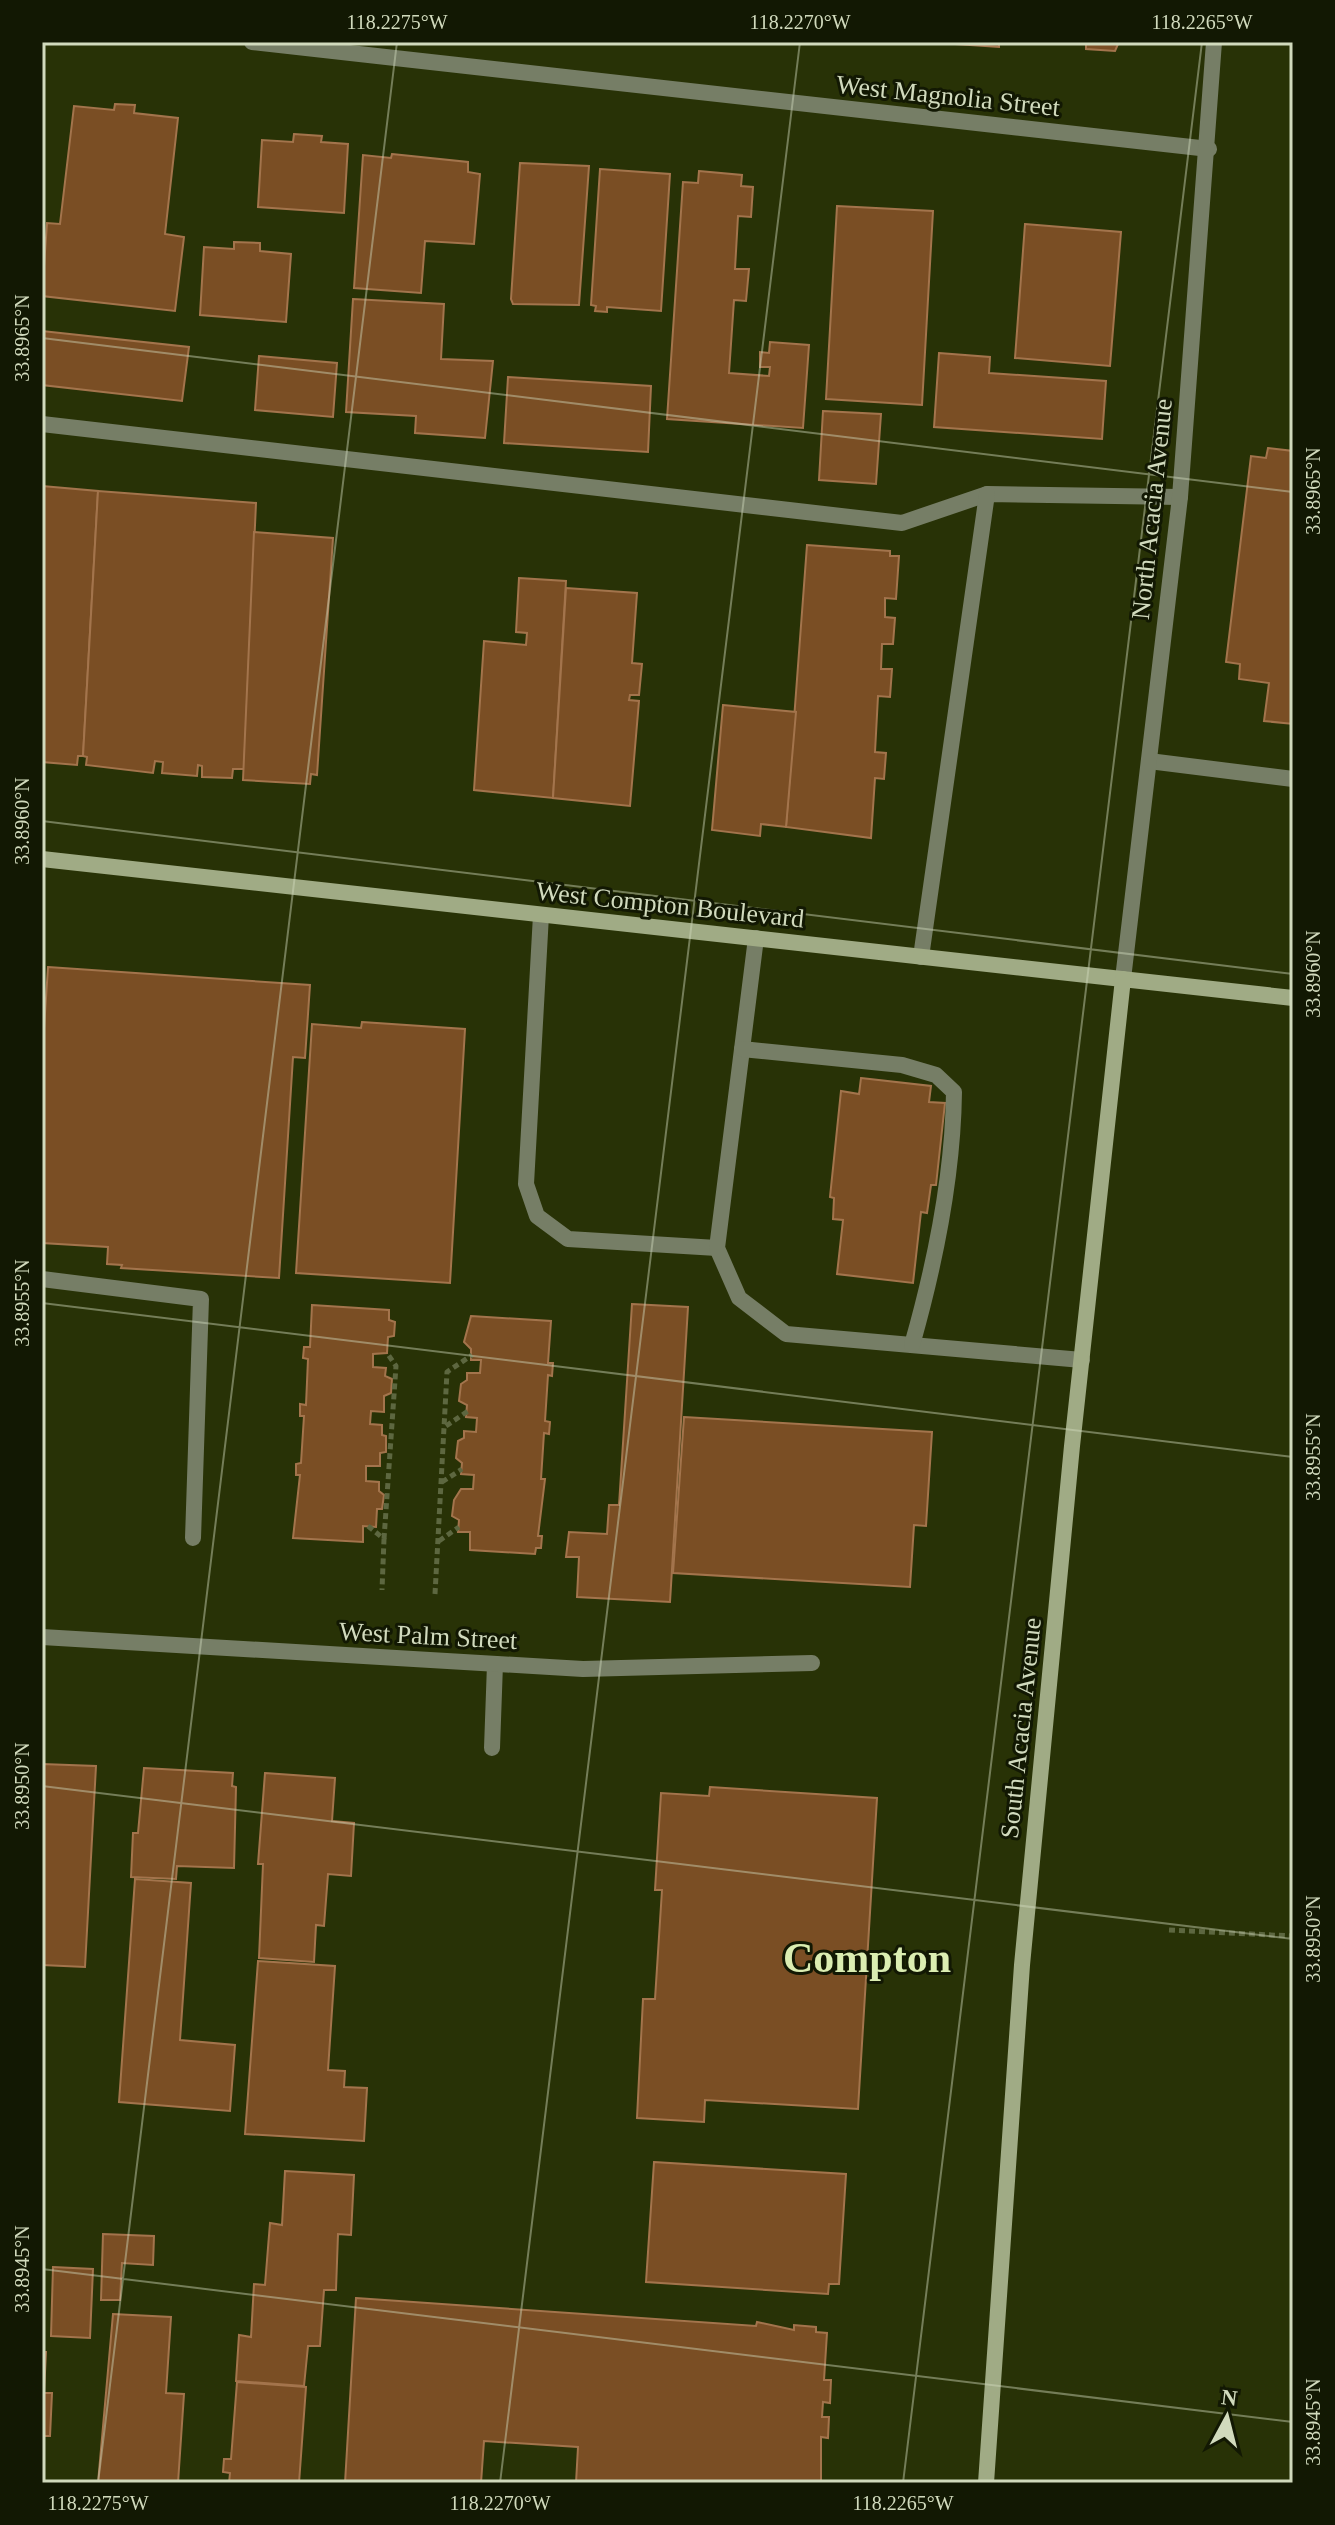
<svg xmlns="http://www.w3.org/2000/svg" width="1335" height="2525" viewBox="0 0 1335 2525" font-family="'Times New Roman',serif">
	<rect width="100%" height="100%" fill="#283206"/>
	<!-- building -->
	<g fill="#7a4e24" stroke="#a3744c" stroke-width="2">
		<path d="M 925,42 L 999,42 L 999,47 Z"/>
		<path d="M 1067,42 L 1119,42 L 1115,51 L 1086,49 L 1086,43 Z"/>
		<path d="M 115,104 L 135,105 L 134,113 L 178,118 L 165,234 L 184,237 L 175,311 L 42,296 L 47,223 L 60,224 L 74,106 L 114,110 Z"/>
		<path d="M 294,134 L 322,136 L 321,142 L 348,144 L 344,213 L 258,207 L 262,140 L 293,142 Z"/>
		<path d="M 392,154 L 468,162 L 468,172 L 480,174 L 474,244 L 425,241 L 421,293 L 354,288 L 363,155 L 391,158 Z"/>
		<path d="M 520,163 L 589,166 L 579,305 L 513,304 L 511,299 Z"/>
		<path d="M 600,169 L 670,174 L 661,311 L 607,307 L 607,312 L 595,311 L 596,306 L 591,305 Z"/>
		<path d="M 699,171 L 742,175 L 741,186 L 753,187 L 751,217 L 738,216 L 735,269 L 749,269 L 746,301 L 734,300 L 729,373 L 769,376 L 770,367 L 760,367 L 760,352 L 769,353 L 770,342 L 809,345 L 803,428 L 667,419 L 683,182 L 698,183 Z"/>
		<path d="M 837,206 L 933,211 L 922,405 L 826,399 Z"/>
		<path d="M 1025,224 L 1121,232 L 1110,366 L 1015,358 Z"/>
		<path d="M 234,242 L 260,243 L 260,251 L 291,254 L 286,322 L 200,315 L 204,247 L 234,249 Z"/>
		<path d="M 353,299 L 444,304 L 441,359 L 493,361 L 485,438 L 415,433 L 416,416 L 346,412 Z"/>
		<path d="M 42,331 L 189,347 L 182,401 L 42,385 Z"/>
		<path d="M 939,353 L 990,357 L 989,373 L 1106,381 L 1102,439 L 934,427 Z"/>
		<path d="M 259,356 L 337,363 L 333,417 L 255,410 Z"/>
		<path d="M 508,377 L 651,386 L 648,452 L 504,443 Z"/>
		<path d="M 823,411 L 881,414 L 876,484 L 819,480 Z"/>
		<path d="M 1268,448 L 1293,451 L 1293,724 L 1264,721 L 1269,683 L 1239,679 L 1240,664 L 1226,662 L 1251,456 L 1266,458 Z"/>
		<path d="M 42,486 L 98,491 L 83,756 L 78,756 L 77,765 L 42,762 Z"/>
		<path d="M 98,491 L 256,503 L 244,769 L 233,769 L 232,778 L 202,777 L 202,766 L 198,765 L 197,776 L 162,773 L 163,762 L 155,761 L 153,773 L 86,765 L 87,757 L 83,756 Z"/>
		<path d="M 254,532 L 333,538 L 317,775 L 311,774 L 310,784 L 243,780 Z"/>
		<path d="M 807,545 L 890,551 L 890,556 L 899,556 L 896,599 L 885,598 L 885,617 L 895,618 L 893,644 L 882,644 L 881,669 L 892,669 L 890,697 L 878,696 L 875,752 L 886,753 L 884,779 L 875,778 L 871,838 L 786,827 Z"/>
		<path d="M 519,578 L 566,581 L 553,798 L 474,790 L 484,641 L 526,645 L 527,633 L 516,632 Z"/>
		<path d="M 566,588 L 637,593 L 632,663 L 642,664 L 639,695 L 630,695 L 629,700 L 639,701 L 630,806 L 553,798 Z"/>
		<path d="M 723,705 L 796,712 L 786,827 L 761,824 L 760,836 L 712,830 Z"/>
		<path d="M 48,967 L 310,985 L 305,1058 L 293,1057 L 279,1278 L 121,1268 L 122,1265 L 107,1264 L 108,1247 L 42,1243 L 42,1060 Z"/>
		<path d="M 362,1022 L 465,1029 L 450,1283 L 296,1273 L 312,1024 L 361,1028 Z"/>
		<path d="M 861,1078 L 931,1086 L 929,1102 L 945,1103 L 936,1185 L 931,1185 L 927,1213 L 921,1212 L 913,1283 L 837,1274 L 843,1220 L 833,1219 L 834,1198 L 830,1197 L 841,1091 L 859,1094 Z"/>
		<path d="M 632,1304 L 688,1307 L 670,1602 L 577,1597 L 579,1557 L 566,1557 L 569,1532 L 607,1534 L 609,1505 L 619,1505 Z"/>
		<path d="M 312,1305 L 389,1310 L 389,1320 L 395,1322 L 394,1336 L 388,1337 L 387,1353 L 373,1354 L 373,1367 L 386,1368 L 385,1376 L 392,1379 L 391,1393 L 384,1396 L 384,1412 L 371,1411 L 370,1424 L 382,1425 L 382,1435 L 386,1436 L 386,1452 L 380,1453 L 380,1466 L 366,1466 L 366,1481 L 379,1482 L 379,1491 L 384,1495 L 382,1509 L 377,1509 L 376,1527 L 363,1526 L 363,1542 L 293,1538 L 300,1475 L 296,1475 L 296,1464 L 301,1463 L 304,1416 L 300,1416 L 300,1404 L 306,1405 L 308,1359 L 303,1358 L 304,1347 L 310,1347 Z"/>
		<path d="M 471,1316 L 551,1321 L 548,1363 L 553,1363 L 552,1376 L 548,1375 L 545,1421 L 550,1422 L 549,1434 L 544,1433 L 541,1479 L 545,1479 L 538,1536 L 542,1536 L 541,1548 L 536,1548 L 535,1554 L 470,1550 L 470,1532 L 458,1532 L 459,1520 L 452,1516 L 454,1500 L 461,1489 L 473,1489 L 474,1475 L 461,1474 L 462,1463 L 456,1458 L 458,1441 L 464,1438 L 464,1431 L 476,1432 L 477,1418 L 466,1417 L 467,1405 L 459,1401 L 461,1384 L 467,1380 L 467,1373 L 480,1373 L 481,1360 L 471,1360 L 471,1349 L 464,1342 Z"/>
		<path d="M 684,1417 L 932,1432 L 926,1526 L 914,1525 L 910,1587 L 673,1573 Z"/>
		<path d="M 42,1764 L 96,1766 L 85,1967 L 42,1965 Z"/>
		<path d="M 144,1768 L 233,1773 L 232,1786 L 236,1787 L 234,1868 L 177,1866 L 176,1879 L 131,1877 L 133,1833 L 138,1833 Z"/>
		<path d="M 265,1773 L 335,1778 L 332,1821 L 354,1823 L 351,1876 L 328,1874 L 324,1926 L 316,1925 L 314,1962 L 259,1958 L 263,1864 L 258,1864 Z"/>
		<path d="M 710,1787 L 877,1798 L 858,2109 L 705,2100 L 704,2122 L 637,2118 L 643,1999 L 655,1999 L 662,1890 L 655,1890 L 661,1793 L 709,1796 Z"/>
		<path d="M 135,1879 L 191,1883 L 180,2040 L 235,2045 L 230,2111 L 119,2102 Z"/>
		<path d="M 258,1961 L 335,1966 L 328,2070 L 345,2071 L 344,2087 L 367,2088 L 364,2141 L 245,2134 Z"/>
		<path d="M 654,2162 L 846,2174 L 839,2284 L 829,2284 L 828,2294 L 646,2282 Z"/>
		<path d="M 285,2171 L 354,2175 L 351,2235 L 338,2234 L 336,2290 L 324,2290 L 320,2346 L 308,2346 L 304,2386 L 236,2381 L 239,2335 L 251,2337 L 254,2284 L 265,2285 L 270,2223 L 282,2225 Z"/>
		<path d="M 103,2234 L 154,2236 L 153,2265 L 122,2263 L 120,2300 L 101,2300 Z"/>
		<path d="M 53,2267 L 93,2269 L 90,2338 L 51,2336 Z"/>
		<path d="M 356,2298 L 756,2326 L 757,2322 L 794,2330 L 794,2325 L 816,2327 L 816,2332 L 827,2333 L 824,2380 L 831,2380 L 830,2403 L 823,2402 L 822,2417 L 829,2417 L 828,2438 L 821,2437 L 821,2483 L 576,2483 L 578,2447 L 484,2441 L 481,2483 L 345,2483 Z"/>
		<path d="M 113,2314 L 171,2317 L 166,2393 L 184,2394 L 178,2483 L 98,2483 Z"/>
		<path d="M 42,2352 L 46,2352 L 44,2393 L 52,2393 L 50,2436 L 42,2436 Z"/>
		<path d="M 237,2382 L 306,2387 L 299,2483 L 229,2483 L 230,2473 L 223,2472 L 224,2459 L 231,2459 Z"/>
	</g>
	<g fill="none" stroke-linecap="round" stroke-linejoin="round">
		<!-- path -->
		<g stroke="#5d6740" stroke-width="5" stroke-dasharray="6 4" stroke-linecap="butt">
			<path d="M 446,1426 L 468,1411"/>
			<path d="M 442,1482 L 462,1469"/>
			<path d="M 368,1526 L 384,1539 L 382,1590"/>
			<path d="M 384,1539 L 396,1366 L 387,1353"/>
			<path d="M 439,1541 L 459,1527"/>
			<path d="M 435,1594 L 447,1372 L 472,1355"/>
			<path d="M 1169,1930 L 1293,1936"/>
		</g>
		<!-- lane -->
		<g stroke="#767e66" stroke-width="16">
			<path d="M 42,424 L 902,523 L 987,494 L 1180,497"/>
			<path d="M 1149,761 L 1293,779"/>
			<path d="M 541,915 L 526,1184 L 537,1216 L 568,1239 L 717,1248"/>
			<path d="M 756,938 L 717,1248 L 739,1298 L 786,1334 L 1082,1360"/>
			<path d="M 921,957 L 987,494"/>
			<path d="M 742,1049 L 902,1065 L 936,1075 L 954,1092 C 953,1177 935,1264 912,1345"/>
			<path d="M 42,1279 L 201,1299 L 193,1538"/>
			<path d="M 492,1748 L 495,1664"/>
		</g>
		<!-- street -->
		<g stroke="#767e66" stroke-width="16">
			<path d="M 252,42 L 1209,149"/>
			<path d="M 1123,979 L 1180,497 L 1214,42"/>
			<path d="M 42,1637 L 583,1669 L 812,1663"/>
		</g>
		<!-- secondary -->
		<g stroke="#a0ab85" stroke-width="16">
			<path d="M 42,859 L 1293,998"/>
			<path d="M 986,2483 L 1022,1965 L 1072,1446 L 1123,979"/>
		</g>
	</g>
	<!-- ticks -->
	<path fill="none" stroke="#d1dabd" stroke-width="2" stroke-opacity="0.45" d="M 42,338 L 1293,492M 42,821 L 1293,974M 42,1303 L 1293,1457M 42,1786 L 1293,1939M 42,2269 L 1293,2422M 98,2483 L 397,42M 500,2483 L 800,42M 903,2483 L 1202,42"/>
	<g text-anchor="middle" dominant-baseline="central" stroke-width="6" stroke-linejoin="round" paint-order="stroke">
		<!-- street labels -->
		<g font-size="26" fill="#d1dabd" stroke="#121803">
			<text transform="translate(948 96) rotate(6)">West Magnolia Street</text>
			<text transform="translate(1152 509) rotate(-84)">North Acacia Avenue</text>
			<text transform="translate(670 905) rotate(6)">West Compton Boulevard</text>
			<text transform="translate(428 1636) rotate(3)">West Palm Street</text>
			<text transform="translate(1021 1728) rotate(-84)">South Acacia Avenue</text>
		</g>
		<!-- town labels -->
		<g font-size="42" font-weight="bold" fill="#dbedb1" stroke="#121803">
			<text x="867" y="1958">Compton</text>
		</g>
	</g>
	<!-- border -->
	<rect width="1335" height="2525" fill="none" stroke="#121803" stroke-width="88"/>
	<!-- north arrow -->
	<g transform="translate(1227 2417) rotate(7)" stroke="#121803" stroke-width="6" paint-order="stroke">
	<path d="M0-6L14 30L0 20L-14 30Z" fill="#d1dabd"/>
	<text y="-12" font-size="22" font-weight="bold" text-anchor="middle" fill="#d1dabd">N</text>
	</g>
	<rect x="44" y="44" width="1247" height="2437" fill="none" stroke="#d1dabd" stroke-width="3"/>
	<g font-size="20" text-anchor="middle" fill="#d1dabd">
		<text x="397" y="29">118.2275°W</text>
		<text x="800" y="29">118.2270°W</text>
		<text x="1202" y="29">118.2265°W</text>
		<text transform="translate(22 338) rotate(-90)" y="7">33.8965°N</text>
		<text transform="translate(1313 491) rotate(-90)" y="7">33.8965°N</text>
		<text transform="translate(22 821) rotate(-90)" y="7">33.8960°N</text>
		<text transform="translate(1313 974) rotate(-90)" y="7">33.8960°N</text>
		<text transform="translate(22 1303) rotate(-90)" y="7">33.8955°N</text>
		<text transform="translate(1313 1457) rotate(-90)" y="7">33.8955°N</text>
		<text transform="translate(22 1786) rotate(-90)" y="7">33.8950°N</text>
		<text transform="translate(1313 1939) rotate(-90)" y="7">33.8950°N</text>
		<text transform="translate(22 2269) rotate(-90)" y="7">33.8945°N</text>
		<text transform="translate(1313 2422) rotate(-90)" y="7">33.8945°N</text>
		<text x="98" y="2510">118.2275°W</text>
		<text x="500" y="2510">118.2270°W</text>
		<text x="903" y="2510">118.2265°W</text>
	</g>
</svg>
